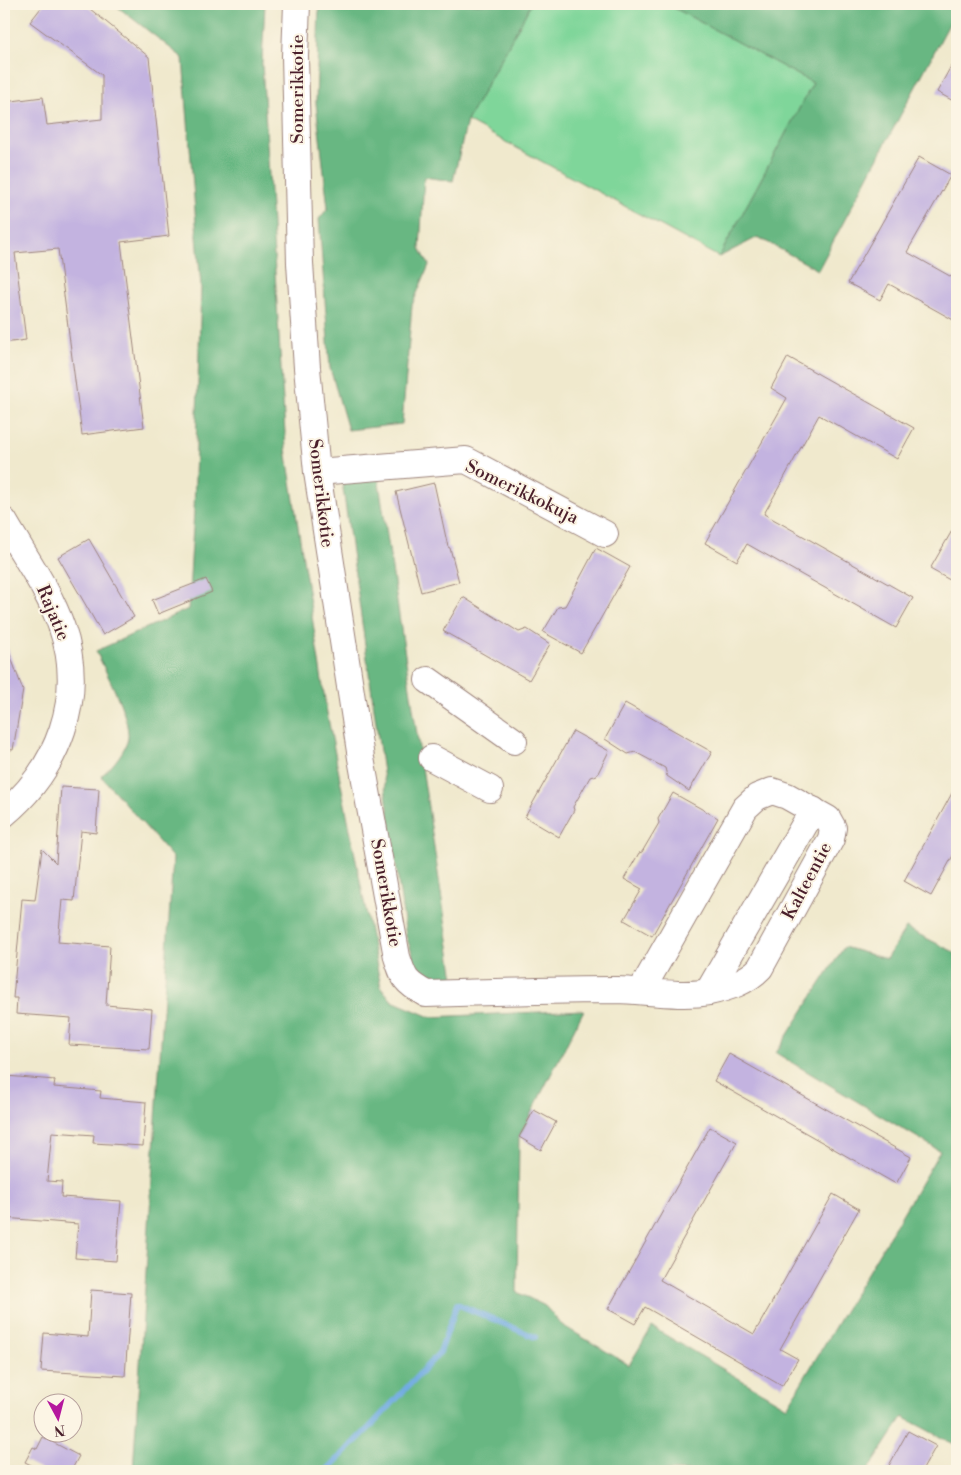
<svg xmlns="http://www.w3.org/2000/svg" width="961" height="1475" viewBox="0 0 961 1475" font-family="'Libre Bodoni',serif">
	<rect width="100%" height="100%" fill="#fcf5e5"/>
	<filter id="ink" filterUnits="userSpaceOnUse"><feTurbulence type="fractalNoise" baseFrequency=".02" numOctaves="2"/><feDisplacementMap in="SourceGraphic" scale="10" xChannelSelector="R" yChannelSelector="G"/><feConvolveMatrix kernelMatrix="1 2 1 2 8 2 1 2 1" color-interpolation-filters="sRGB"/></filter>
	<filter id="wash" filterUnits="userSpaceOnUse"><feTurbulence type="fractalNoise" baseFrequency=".0096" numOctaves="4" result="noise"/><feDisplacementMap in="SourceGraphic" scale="20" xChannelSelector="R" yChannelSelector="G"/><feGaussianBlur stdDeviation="1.12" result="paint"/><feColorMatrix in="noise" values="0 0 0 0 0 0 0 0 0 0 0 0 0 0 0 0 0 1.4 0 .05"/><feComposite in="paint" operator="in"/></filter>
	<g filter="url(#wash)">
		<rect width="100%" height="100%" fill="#f0e9cd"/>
		<!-- green -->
		<path fill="#7fd69a" stroke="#647a62" d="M 531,4 L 667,4 L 813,83 L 719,257 L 467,121 Z"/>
		<!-- forest -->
		<g fill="#67b782" stroke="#586b56">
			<path d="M 114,4 L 265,4 L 262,63 L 286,449 L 327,713 L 381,987 L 392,1001 L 430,1017 L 584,1010 L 519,1137 L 517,1292 L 545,1306 L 562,1325 L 629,1365 L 652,1327 L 787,1407 L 940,1151 L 776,1053 L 844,947 L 886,959 L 906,928 L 954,952 L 957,959 L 957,1446 L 903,1417 L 868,1471 L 133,1471 L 173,858 L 101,776 C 110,769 123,754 127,742 C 134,723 105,671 96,651 L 188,609 L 194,511 L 201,287 L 183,58 Z"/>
			<path d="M 319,4 L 531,4 L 467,121 L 453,181 L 424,177 L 420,248 L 429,265 L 412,305 L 402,424 L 348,430 L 330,368 L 319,219 L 328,208 L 316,103 Z"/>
			<path d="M 667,4 L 957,4 L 957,11 L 956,11 L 818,270 L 758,237 L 719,257 L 813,83 Z"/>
			<path d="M 378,476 L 454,979 L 436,978 L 417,967 L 406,936 L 342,481 Z"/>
		</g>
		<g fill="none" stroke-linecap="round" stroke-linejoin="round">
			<!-- stream -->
			<path stroke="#71ace2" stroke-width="6" d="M 326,1471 L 370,1427 L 440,1352 L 457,1304 L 535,1337"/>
		</g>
		<g id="blocks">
			<!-- building -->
			<g fill="#c3b3e0">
				<path d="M 44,4 L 84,4 L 149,57 L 169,236 L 121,242 L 144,427 L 82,435 L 58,249 L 15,253 L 26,340 L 4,343 L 4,102 L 43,97 L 47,125 L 102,119 L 102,75 L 30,22 Z"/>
				<path d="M 957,55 L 957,103 L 937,92 Z"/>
				<path d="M 919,157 L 951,175 L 907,252 L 957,280 L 957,322 L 889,284 L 880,300 L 848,283 Z"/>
				<path d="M 788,357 L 914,428 L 897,459 L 819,415 L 764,514 L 913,598 L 896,628 L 747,544 L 737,561 L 705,543 L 787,398 L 771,388 Z"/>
				<path d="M 434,483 L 448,547 L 450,548 L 459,582 L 421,592 L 396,492 Z"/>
				<path d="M 957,522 L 957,584 L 930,569 Z"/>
				<path d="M 89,539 L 134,617 L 103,635 L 58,557 Z"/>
				<path d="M 596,548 L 630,567 L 581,653 L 543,632 L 558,607 L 565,606 Z"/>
				<path d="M 206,579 L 212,592 L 158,614 L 152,600 Z"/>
				<path d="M 463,597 L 519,632 L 527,629 L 550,644 L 529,680 L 443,631 Z"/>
				<path d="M 4,644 L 6,644 L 23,690 L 13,750 L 4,749 Z"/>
				<path d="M 625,703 L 712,752 L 689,791 L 667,776 L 665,768 L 635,752 L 628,754 L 605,739 Z"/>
				<path d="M 573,731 L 609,751 L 597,775 L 590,777 L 573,807 L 574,810 L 559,837 L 525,817 Z"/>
				<path d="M 957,784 L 957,848 L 931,896 L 904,881 Z"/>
				<path d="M 61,787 L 99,789 L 96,833 L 81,831 L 74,901 L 62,900 L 58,942 L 110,946 L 106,1005 L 152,1009 L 149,1049 L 69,1045 L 71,1018 L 16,1014 L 17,998 L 13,998 L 22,899 L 35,900 L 42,849 L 56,863 Z"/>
				<path d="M 673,793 L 718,818 L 652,936 L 624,920 L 642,889 L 624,879 L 639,853 L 642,852 L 659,823 L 658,819 Z"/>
				<path d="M 729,1054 L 911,1157 L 896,1184 L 714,1081 Z"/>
				<path d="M 6,1076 L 55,1080 L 54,1087 L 101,1091 L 100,1098 L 146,1102 L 143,1146 L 93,1143 L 94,1135 L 52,1132 L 47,1181 L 62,1182 L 61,1197 L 121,1201 L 116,1261 L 75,1258 L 78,1224 L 4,1218 L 4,1105 Z"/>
				<path d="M 534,1110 L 556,1122 L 541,1150 L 519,1137 Z"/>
				<path d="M 710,1127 L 737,1142 L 660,1280 L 754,1334 L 833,1194 L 859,1209 L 780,1349 L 798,1359 L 782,1386 L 645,1307 L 635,1324 L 608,1309 Z"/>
				<path d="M 91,1290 L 131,1293 L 125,1376 L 41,1371 L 44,1333 L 88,1337 Z"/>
				<path d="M 908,1431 L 936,1446 L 922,1471 L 886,1471 Z"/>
				<path d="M 43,1437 L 79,1456 L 71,1471 L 43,1471 L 25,1462 L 33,1447 L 37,1449 Z"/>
			</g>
		</g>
	</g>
	<g filter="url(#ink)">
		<use href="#blocks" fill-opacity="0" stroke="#9d847c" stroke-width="1"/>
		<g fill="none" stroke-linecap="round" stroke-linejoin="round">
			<!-- minor casing -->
			<g stroke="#9d847c" stroke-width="28">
				<g id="minor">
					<path d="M 297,4 L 295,56 L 300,263 L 307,368 L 317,472 L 361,758 L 397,957 C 404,979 405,982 426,994 C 490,992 554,990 617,990 C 646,991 682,997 709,992 C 728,988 747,982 760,968 L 831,839 L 833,828 L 828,819 L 787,796 L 772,791 L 757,797 L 745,808 L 641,991"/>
					<path d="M 317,472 L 466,460 L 605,534"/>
					<path d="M 4,521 C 24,556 49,590 62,628 C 86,697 58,769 4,814"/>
					<path d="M 428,680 L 514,741"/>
					<path d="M 432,758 L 490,789"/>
					<path d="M 708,992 L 813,810"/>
				</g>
			</g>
			<!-- minor -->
			<use href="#minor" stroke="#fff" stroke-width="26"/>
		</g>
	</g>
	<g text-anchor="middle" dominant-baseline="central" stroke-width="4" stroke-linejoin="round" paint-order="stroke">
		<!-- street labels -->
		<g font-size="18" fill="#4a1f2b" stroke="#fcf5e5">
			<text transform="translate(297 89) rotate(-90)">Somerikkotie</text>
			<text transform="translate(522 492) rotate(26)">Somerikkokuja</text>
			<text transform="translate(321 493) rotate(83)">Somerikkotie</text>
			<text transform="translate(53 613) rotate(67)">Rajatie</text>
			<text transform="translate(807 881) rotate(-62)">Kalteentie</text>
			<text transform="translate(386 893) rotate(80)">Somerikkotie</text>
		</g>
	</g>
	<!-- margin -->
	<rect width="961" height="1475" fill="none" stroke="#fcf5e5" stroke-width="20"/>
	<!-- north arrow -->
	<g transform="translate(58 1418) rotate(173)"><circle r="24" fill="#fcf5e5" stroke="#b59f9b"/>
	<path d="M0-4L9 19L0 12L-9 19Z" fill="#b5179e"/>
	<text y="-8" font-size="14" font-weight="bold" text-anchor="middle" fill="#4a1f2b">N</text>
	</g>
</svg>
